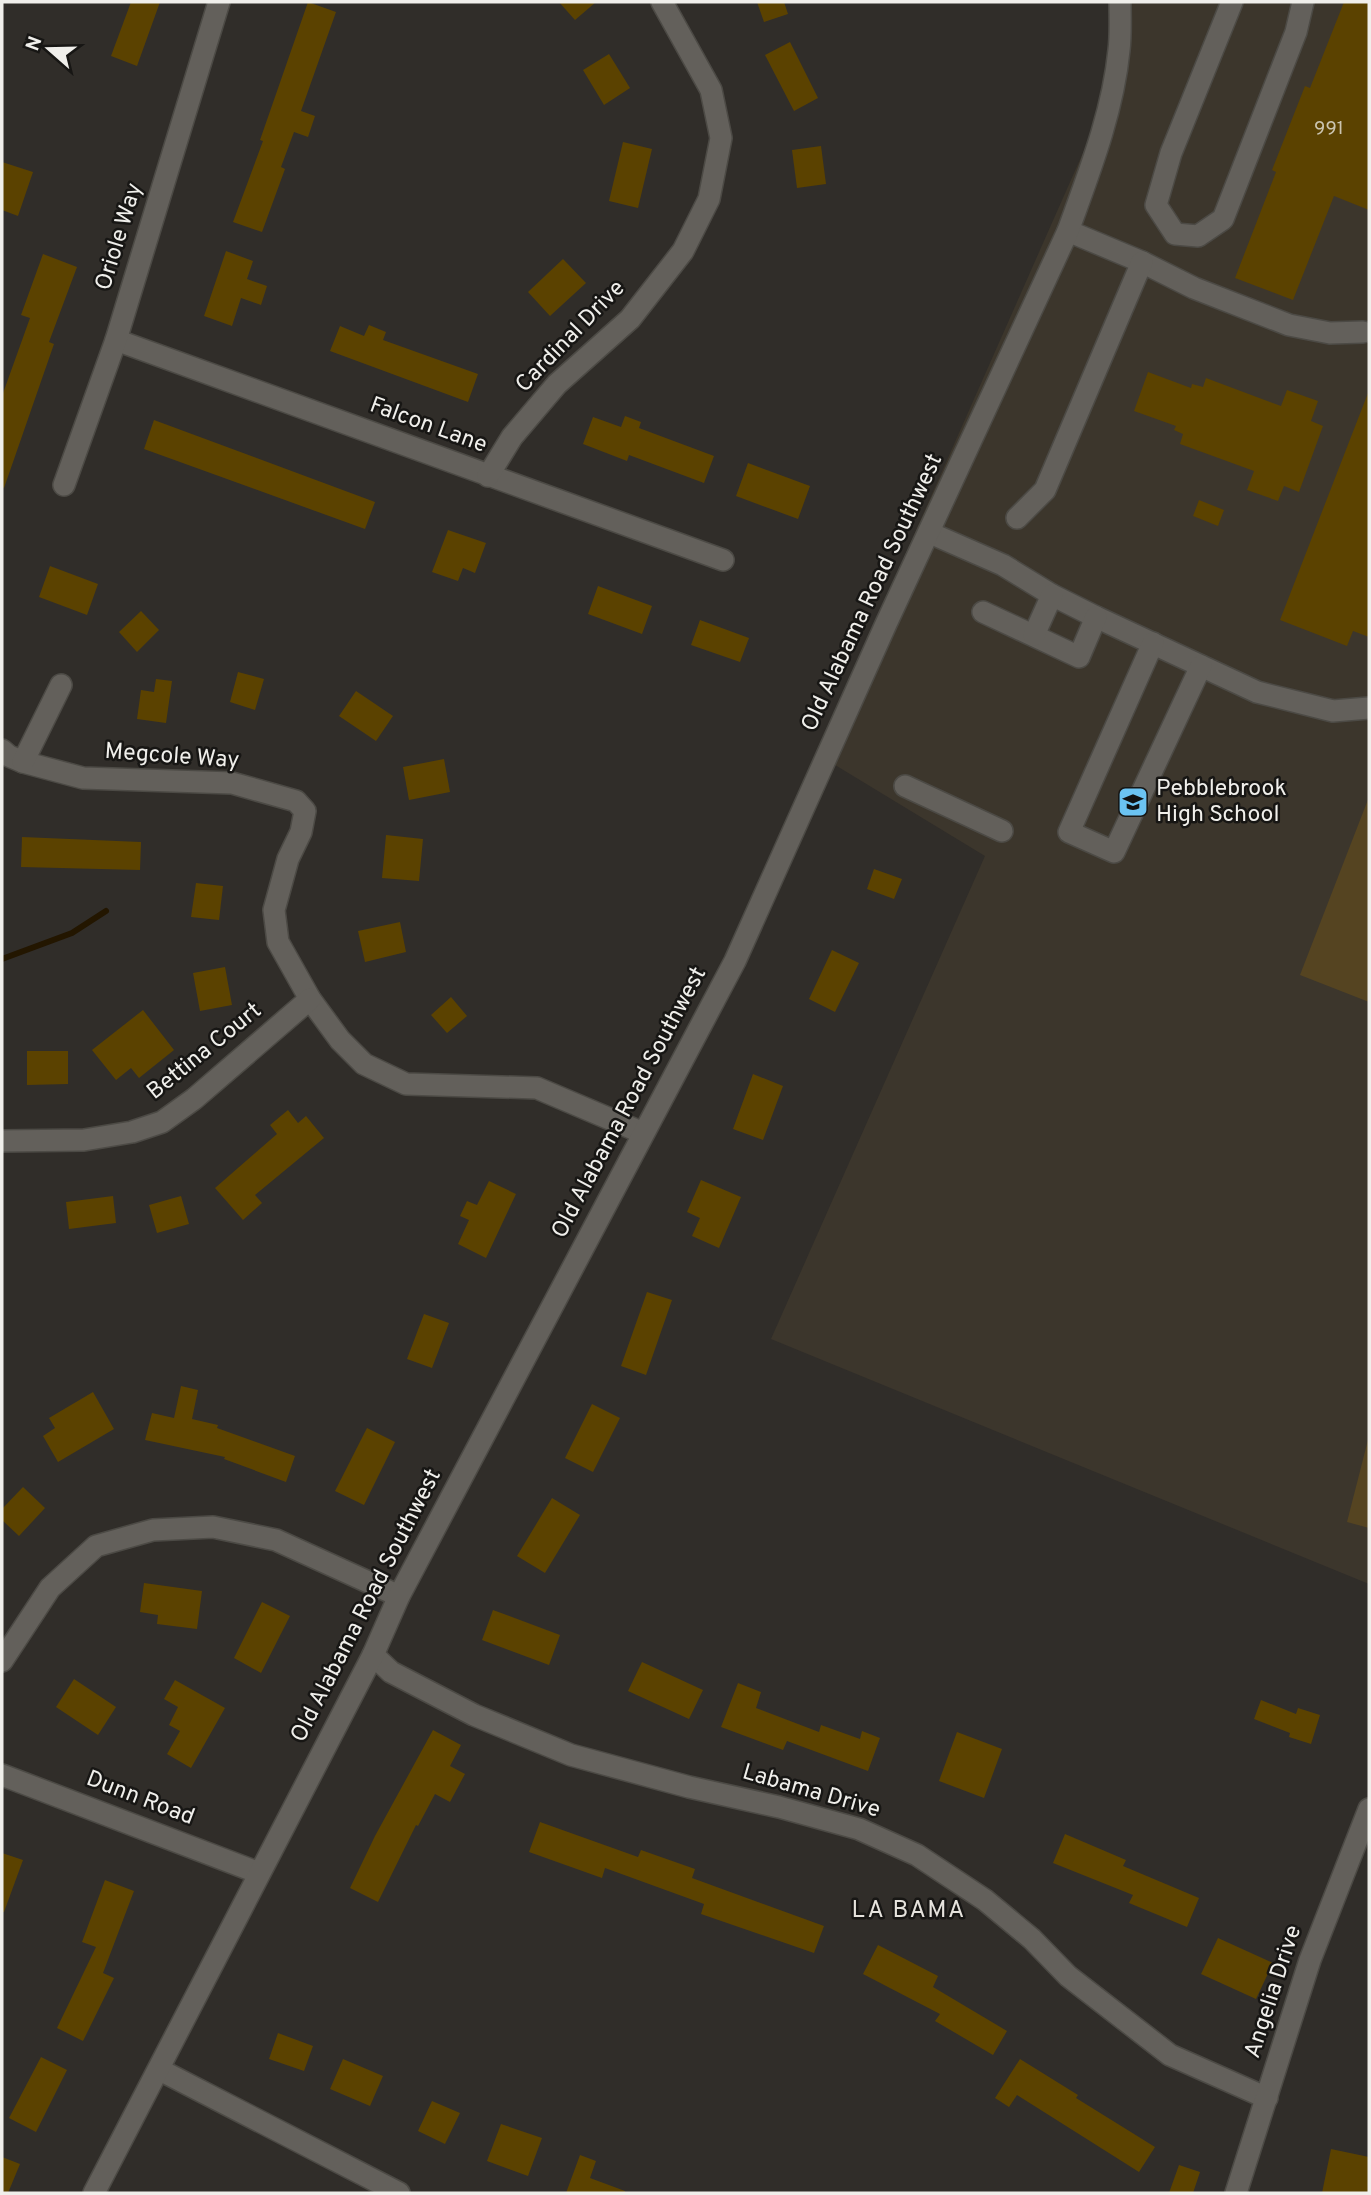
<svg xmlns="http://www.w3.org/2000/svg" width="1371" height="2195" viewBox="0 0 1371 2195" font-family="Overpass,sans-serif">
	<rect width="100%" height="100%" fill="#302d29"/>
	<!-- built -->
	<path fill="#3c362c" d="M 1111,2 L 1369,2 L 1369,1584 L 771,1339 L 985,856 L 817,754 L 1109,94 Z"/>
	<!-- green -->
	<g fill="#554421">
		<path d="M 1369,797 L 1369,1002 L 1300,975 Z"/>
		<path d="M 1369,1436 L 1369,1528 L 1347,1522 Z"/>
	</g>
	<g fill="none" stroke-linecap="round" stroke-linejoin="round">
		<!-- stream -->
		<path stroke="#231600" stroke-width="6" d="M 2,959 L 72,933 L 106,911"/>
	</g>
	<!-- building -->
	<g fill="#5b4200">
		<path d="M 131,2 L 160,2 L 137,66 L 111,56 Z"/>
		<path d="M 308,2 L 336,12 L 301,111 L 315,116 L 308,137 L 294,132 L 281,167 L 285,169 L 262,232 L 233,222 L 263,141 L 260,140 Z"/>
		<path d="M 559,2 L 596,2 L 575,20 Z"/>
		<path d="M 757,2 L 784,2 L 788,14 L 764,22 Z"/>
		<path d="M 1344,2 L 1369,2 L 1369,210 L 1334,196 L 1293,300 L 1235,278 L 1276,172 L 1272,170 L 1305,86 L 1310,88 Z"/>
		<path d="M 790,42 L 818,98 L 794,111 L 765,55 Z"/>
		<path d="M 609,54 L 630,88 L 604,105 L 583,70 Z"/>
		<path d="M 623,142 L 652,149 L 638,208 L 609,201 Z"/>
		<path d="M 821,146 L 826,184 L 797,188 L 792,150 Z"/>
		<path d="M 2,162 L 33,172 L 18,216 L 2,210 Z"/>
		<path d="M 226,251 L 253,261 L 247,279 L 267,286 L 261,305 L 241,298 L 232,326 L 204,316 Z"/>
		<path d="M 43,254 L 77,267 L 49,342 L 54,344 L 4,488 L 2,487 L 2,396 L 30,318 L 21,315 Z"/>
		<path d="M 563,259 L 586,283 L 550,316 L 528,292 Z"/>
		<path d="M 369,325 L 386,332 L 383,340 L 478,374 L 468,402 L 330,351 L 340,326 L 364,336 Z"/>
		<path d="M 1148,372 L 1191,388 L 1192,384 L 1203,387 L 1206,378 L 1281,406 L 1287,390 L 1318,401 L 1311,421 L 1323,426 L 1299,492 L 1284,486 L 1278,501 L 1247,490 L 1254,471 L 1180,444 L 1183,434 L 1174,430 L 1176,426 L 1134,411 Z"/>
		<path d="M 1368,393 L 1369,637 L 1353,631 L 1347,646 L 1280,620 Z"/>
		<path d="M 625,416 L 641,422 L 639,428 L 714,456 L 704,483 L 629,455 L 627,461 L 583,444 L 593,417 L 621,427 Z"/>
		<path d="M 154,420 L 375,502 L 365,529 L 144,449 Z"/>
		<path d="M 748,463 L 810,486 L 798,519 L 736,496 Z"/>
		<path d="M 1199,500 L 1224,510 L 1218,526 L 1193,516 Z"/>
		<path d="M 448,530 L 486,543 L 475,573 L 463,568 L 458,581 L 432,572 Z"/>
		<path d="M 50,566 L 98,584 L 87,615 L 39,597 Z"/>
		<path d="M 598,586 L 652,606 L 642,634 L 588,614 Z"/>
		<path d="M 141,611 L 159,630 L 137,652 L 119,632 Z"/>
		<path d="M 700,620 L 749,638 L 740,662 L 691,645 Z"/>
		<path d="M 238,672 L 264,679 L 255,710 L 230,702 Z"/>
		<path d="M 156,679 L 172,681 L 166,723 L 137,719 L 141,690 L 154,692 Z"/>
		<path d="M 356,691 L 393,716 L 376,741 L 339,716 Z"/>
		<path d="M 444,759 L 450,792 L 409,800 L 403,767 Z"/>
		<path d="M 386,835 L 423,839 L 419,881 L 382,878 Z"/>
		<path d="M 22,837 L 141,842 L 140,870 L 21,867 Z"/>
		<path d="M 874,869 L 902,879 L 894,899 L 867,889 Z"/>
		<path d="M 196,883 L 223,886 L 219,920 L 191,917 Z"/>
		<path d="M 400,922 L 406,952 L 365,962 L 358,931 Z"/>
		<path d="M 832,950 L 859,963 L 835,1012 L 809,999 Z"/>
		<path d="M 225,967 L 232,1005 L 200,1011 L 193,973 Z"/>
		<path d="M 451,997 L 467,1016 L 447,1033 L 431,1015 Z"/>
		<path d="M 143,1010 L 174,1050 L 139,1078 L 131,1068 L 116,1080 L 92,1050 Z"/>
		<path d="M 27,1051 L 68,1051 L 68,1084 L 27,1085 Z"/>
		<path d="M 753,1074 L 783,1086 L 763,1140 L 733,1129 Z"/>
		<path d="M 288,1110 L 298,1123 L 306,1116 L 324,1138 L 255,1195 L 262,1203 L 243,1220 L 215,1188 L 277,1134 L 270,1125 Z"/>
		<path d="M 701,1180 L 741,1197 L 719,1248 L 692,1236 L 700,1218 L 687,1212 Z"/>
		<path d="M 489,1181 L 516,1194 L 486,1258 L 458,1244 L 469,1220 L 460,1216 L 467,1201 L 477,1205 Z"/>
		<path d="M 113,1196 L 116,1223 L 69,1229 L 66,1202 Z"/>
		<path d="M 181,1196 L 189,1224 L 157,1233 L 149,1205 Z"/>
		<path d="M 647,1292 L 672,1300 L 646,1375 L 621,1366 Z"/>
		<path d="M 424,1314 L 449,1323 L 432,1368 L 407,1359 Z"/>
		<path d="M 181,1386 L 198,1390 L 192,1419 L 218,1425 L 217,1428 L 295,1456 L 286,1482 L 224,1459 L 225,1457 L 145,1440 L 152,1413 L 174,1418 Z"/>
		<path d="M 93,1392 L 114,1429 L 58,1462 L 43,1436 L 55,1428 L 49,1418 Z"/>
		<path d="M 592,1404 L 620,1418 L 593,1472 L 565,1458 Z"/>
		<path d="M 367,1428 L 395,1442 L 364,1505 L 335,1491 Z"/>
		<path d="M 23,1487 L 45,1508 L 19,1536 L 2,1520 L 2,1509 Z"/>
		<path d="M 552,1498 L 580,1515 L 545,1573 L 517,1556 Z"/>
		<path d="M 144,1583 L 202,1591 L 197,1629 L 157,1624 L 158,1615 L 140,1612 Z"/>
		<path d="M 262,1602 L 290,1616 L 261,1673 L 234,1658 Z"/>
		<path d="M 493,1610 L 560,1635 L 549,1665 L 482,1640 Z"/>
		<path d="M 642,1662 L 703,1690 L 689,1719 L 628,1691 Z"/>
		<path d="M 74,1679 L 116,1707 L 98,1735 L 56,1707 Z"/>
		<path d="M 175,1680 L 225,1708 L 191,1768 L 167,1754 L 180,1731 L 169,1725 L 178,1707 L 164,1699 Z"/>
		<path d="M 738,1683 L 761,1692 L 756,1708 L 819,1732 L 821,1725 L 860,1739 L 862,1731 L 880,1738 L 868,1771 L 787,1741 L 783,1750 L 721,1727 Z"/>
		<path d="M 1261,1700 L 1296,1714 L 1298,1708 L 1320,1715 L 1311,1744 L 1289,1737 L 1290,1733 L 1254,1719 Z"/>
		<path d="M 433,1730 L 461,1745 L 450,1766 L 465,1774 L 450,1802 L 435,1794 L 418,1826 L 416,1825 L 378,1902 L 350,1888 L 375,1836 Z"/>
		<path d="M 957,1732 L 1002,1749 L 984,1798 L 939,1781 Z"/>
		<path d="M 540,1822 L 638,1857 L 641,1850 L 695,1869 L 692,1878 L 824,1926 L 814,1953 L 701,1914 L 704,1904 L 605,1868 L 602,1878 L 529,1852 Z"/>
		<path d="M 1065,1834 L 1126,1860 L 1123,1866 L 1199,1898 L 1187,1927 L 1129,1903 L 1133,1895 L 1053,1863 Z"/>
		<path d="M 2,1853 L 23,1860 L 4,1912 L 2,1912 Z"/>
		<path d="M 105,1880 L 134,1891 L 103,1973 L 114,1978 L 83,2041 L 57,2028 L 96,1947 L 82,1942 Z"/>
		<path d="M 1218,1938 L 1273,1963 L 1256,1999 L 1201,1974 Z"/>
		<path d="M 878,1945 L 938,1976 L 933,1987 L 1007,2031 L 993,2055 L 935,2021 L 940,2014 L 863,1974 Z"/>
		<path d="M 278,2033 L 313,2046 L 304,2071 L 269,2059 Z"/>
		<path d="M 41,2057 L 67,2070 L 36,2132 L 9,2118 Z"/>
		<path d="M 343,2059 L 383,2076 L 370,2106 L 330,2089 Z"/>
		<path d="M 1020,2059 L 1078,2095 L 1076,2098 L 1155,2147 L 1139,2172 L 1017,2095 L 1009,2107 L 995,2098 Z"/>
		<path d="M 432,2101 L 460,2113 L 445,2144 L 418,2131 Z"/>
		<path d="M 501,2124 L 542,2138 L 528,2176 L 487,2161 Z"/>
		<path d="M 1331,2149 L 1369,2157 L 1369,2193 L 1322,2193 Z"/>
		<path d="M 580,2155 L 596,2161 L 590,2178 L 625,2191 L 625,2193 L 566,2193 Z"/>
		<path d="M 2,2157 L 20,2164 L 8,2193 L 2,2193 Z"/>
		<path d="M 1179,2165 L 1200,2172 L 1193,2193 L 1169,2193 Z"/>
	</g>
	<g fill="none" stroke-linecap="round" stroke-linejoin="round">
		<!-- minor casing -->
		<g stroke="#4c4a45" stroke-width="24">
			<g id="minor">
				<path d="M 1232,2 L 1171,153 L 1156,205 L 1175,234 L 1198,236 L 1223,219 L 1296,32 L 1303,2"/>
				<path d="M 1068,231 L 1142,262 L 1194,288 L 1289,325 L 1330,333 L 1363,332"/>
				<path d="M 116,340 L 723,560"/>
				<path d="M 488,476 L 512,437 L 557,384 L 630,319 L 683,251 L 709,199 L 721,138 L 711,90 L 662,2"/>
				<path d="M 64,485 L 116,340 L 219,2"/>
				<path d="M 1017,518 L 1045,490 L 1142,262"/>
				<path d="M 930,533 L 1003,565 L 1052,595 L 1096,617 L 1257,692 L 1333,711 L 1369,708"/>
				<path d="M 983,612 L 1079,657 L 1096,617"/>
				<path d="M 1034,635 L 1052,595"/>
				<path d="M 1153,643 L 1069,832 L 1114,852 L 1201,666"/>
				<path d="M 2,750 L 9,756 L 23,762 L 83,778 L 232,783 L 296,801 L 305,811 L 301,832 L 288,859 L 274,910 L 278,942 L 310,999 L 340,1040 L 364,1064 L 406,1084 L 537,1088 L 643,1133"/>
				<path d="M 23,762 L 61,685"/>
				<path d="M 905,786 L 1002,831"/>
				<path d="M 2,1141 L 84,1140 L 132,1132 L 162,1122 L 194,1099 L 310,999"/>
				<path d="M 373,1655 L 391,1672 L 474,1715 L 571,1755 L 689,1787 L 779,1807 L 859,1829 L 917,1855 L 985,1900 L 1032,1939 L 1068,1976 L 1170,2055 L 1267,2098"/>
				<path d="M 2,1661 L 50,1588 L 96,1546 L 153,1530 L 213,1527 L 276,1540 L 399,1596"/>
				<path d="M 2,1775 L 259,1873"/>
				<path d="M 160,2070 L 399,2193"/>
				<path d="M 94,2193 L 373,1655 L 399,1596 L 735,961 L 886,624 L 1068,231 C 1089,173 1113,112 1119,50 C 1121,34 1120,18 1120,2"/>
				<path d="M 1236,2193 L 1310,1960 L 1369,1809"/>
			</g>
		</g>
		<!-- minor -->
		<use href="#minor" stroke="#63605b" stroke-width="21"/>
	</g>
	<!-- icons -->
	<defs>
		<g id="school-square" transform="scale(1.575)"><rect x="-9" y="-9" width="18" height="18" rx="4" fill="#6bc3f2" stroke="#171614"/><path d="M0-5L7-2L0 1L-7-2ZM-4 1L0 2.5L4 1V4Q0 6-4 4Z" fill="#111"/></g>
	</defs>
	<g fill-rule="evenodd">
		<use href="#school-square" x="1133" y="802"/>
	</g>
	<g text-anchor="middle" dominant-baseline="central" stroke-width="5" stroke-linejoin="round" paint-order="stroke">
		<!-- number labels -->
		<g font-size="19" fill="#cbc4b0">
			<text x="1329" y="129">991</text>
		</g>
		<!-- street labels -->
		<g font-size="23" fill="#f0efeb" stroke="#171614">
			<text transform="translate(120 237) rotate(-73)">Oriole Way</text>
			<text transform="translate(571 337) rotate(-46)">Cardinal Drive</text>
			<text transform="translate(428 426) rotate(20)">Falcon Lane</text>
			<text transform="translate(873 593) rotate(-65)">Old Alabama Road Southwest</text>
			<text transform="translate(172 757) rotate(4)">Megcole Way</text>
			<text transform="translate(205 1052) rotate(-39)">Bettina Court</text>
			<text transform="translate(630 1103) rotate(-62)">Old Alabama Road Southwest</text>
			<text transform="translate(367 1606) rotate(-63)">Old Alabama Road Southwest</text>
			<text transform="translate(811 1792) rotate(16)">Labama Drive</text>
			<text transform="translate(140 1799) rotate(21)">Dunn Road</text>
			<text transform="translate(1274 1992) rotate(-72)">Angelia Drive</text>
		</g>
		<!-- poi labels -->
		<g font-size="23" fill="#f0efeb" stroke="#171614" text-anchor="start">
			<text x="1156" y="789">Pebblebrook<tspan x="1156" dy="26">High School</tspan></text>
		</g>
		<!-- neighbourhood labels -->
		<g font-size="24" letter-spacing="2" fill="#e6e3dd" stroke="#171614">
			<text x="909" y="1911">LA BAMA</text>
		</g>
	</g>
	<!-- border -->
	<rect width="1371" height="2195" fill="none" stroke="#f0efeb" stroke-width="7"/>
	<!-- north arrow -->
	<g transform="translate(49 49) rotate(290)" stroke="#171614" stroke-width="5" paint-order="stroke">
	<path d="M0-5L12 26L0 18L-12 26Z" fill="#f0efeb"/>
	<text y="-10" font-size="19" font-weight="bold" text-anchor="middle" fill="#f0efeb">N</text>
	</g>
</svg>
